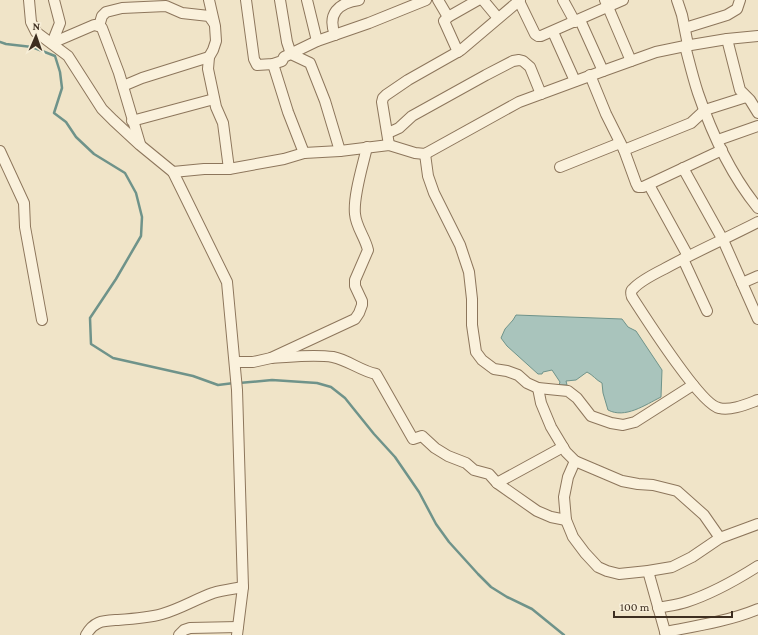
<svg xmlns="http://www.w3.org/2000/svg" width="758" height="635" viewBox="0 0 758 635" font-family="'Crimson Pro',serif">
	<rect width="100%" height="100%" fill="#f0e4c8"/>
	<!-- water -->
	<path fill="#a9c4bc" stroke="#6f938a" d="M 516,315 L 622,319 L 628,327 L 636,331 L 662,370 L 661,397 C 645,405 625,419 608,410 L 603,393 L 602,383 C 596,380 593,375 587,372 L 576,380 L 566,381 L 567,385 L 559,385 L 560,382 L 552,370 L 543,372 L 542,374 L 538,374 L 507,346 L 501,338 L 505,329 L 513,320 Z"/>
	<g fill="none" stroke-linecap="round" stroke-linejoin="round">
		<!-- stream -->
		<g stroke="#6f938a" stroke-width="2.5">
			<path d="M 0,42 L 6,44 L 32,47 L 55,56 L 60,72 L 62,88 L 54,113 L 66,122 L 76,137 L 94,154 L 125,173 L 136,193 L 142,217 L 141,236 L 116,279 L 90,318 L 91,344 L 113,358 L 193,376 L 218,385 L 234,383"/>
			<path d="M 239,383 L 272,380 L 317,383 L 331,387 L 345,398 L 353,408 L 374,434 L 395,457 L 419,492 L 436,524 L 449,542 L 478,574 L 491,587 L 507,597 L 532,609 L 564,635"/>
		</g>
		<!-- minor casing -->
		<g stroke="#8d765c" stroke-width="12">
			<g id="minor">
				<path d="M 29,0 L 31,22 L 36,32 L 68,56 L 102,109 L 113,120 L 140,145 L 173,172 L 227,282 L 237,390 L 243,587 L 237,635"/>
				<path d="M 209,0 L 215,26 L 216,41 L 213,50 L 209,57 L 208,69 L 216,107 L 223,123 L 229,169"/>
				<path d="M 246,0 L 254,59 L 257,65 L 273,64 L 282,61 L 284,57 L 317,41 L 369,23 L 426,0"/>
				<path d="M 280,0 L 287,42 L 291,54 L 310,63 L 325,101 L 340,151"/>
				<path d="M 307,0 L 317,41"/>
				<path d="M 438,0 L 448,17"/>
				<path d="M 483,0 L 498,18"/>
				<path d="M 563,0 L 575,22"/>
				<path d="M 605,0 L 631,61"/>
				<path d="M 677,0 L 682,15 L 688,45"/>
				<path d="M 519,1 L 535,34 L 538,36 L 541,36 L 623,0"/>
				<path d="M 580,20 L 603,71"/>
				<path d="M 99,26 L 102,28 L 119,73 L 140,144"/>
				<path d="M 685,28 L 727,15 L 737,9 L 740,0"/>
				<path d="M 553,32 L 575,81"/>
				<path d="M 335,35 C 327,14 338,3 359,0"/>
				<path d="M 727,39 L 740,90 L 750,100 L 758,113"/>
				<path d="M 52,43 L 94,25 L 99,26 L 102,16 L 106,12 L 122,8 L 166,6 L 182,13 L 209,16 L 214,23"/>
				<path d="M 52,43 L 60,23 L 54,0"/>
				<path d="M 685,46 C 689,61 693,78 698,93 C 712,134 731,175 758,208"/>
				<path d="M 458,52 L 444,21 L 448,17 L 478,0"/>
				<path d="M 273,64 L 288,112 L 304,153"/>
				<path d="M 590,75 L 606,114 L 624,150 L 636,183 L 638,187 L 643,187 L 722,150"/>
				<path d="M 123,86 L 142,78 L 209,57"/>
				<path d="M 132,121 L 214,99"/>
				<path d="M 388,133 L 399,128 L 412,116 L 486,75 L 513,61 L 519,60 L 523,61 L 530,67 L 541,94"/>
				<path d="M 718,140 L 758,126"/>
				<path d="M 389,145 L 382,102 L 383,98 L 386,95 L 408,80 L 461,50 L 520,0"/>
				<path d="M 624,150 L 691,123 L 705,110 L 746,97"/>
				<path d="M 0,151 L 24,203 L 25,227 L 42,320"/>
				<path d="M 425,154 L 428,176 L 434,193 L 460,245 L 469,272 L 472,299 L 472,325 L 476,352 L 482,360 L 494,369 L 507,371 L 518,375 L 527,383 L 538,388 L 568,391 L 577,398 L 591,416 L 611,423 L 623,425 L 635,422 L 693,385"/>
				<path d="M 560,167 L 620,143"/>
				<path d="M 683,168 L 723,240 L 758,319"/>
				<path d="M 173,172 L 204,169 L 229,169 L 284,159 L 304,153 L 340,151 L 389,145 L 415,153 L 425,154 L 519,102 L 603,71 L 656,52 L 685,46 L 727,39 L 758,36"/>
				<path d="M 649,185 L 688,256"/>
				<path d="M 758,222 C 727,238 695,252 664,269 C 656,273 639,282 633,289 C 630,291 631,294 632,297 C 645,317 701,405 719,408 C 731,411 747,404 758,400"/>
				<path d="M 683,259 L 707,311"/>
				<path d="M 742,283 L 758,276"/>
				<path d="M 271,358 C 291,357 313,354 333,357 C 348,360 361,371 376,374 L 413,439 L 422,436 L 435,448 L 448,456 L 466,463 L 474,470 L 489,474 L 497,483 L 537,511 L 551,517 L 566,520"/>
				<path d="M 235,362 L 253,362 L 271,358 L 355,319 L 359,313 L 362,305 L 362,301 L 355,286 L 355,280 L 368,250 C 365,237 356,227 355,214 C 353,196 363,165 367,147"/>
				<path d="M 538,388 L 541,403 L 551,427 L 566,452 L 575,461 L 622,481 L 638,484 L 653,485 L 677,491 L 704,515 L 720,538"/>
				<path d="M 575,461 L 568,477 L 564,497 L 566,520 L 573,537 L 585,553 L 598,567 L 607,571 L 619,574 L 648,571 L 672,567 L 692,557 L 720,538 L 758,524"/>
				<path d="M 497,483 L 563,447"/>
				<path d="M 648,571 L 666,635"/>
				<path d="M 658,608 C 667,606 677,605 686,602 C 711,594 736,580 758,566"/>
				<path d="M 665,632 C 696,626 729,621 758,609"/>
				<path d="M 86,635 C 94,621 102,621 117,620 C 132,619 148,618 162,614 C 180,609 196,599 213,593 C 223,590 233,589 243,587"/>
				<path d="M 179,635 L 184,630 L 190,628 L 238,627"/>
			</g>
		</g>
		<!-- minor -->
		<use href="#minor" stroke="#faf1dc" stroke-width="10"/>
	</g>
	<!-- north arrow -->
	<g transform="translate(36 36) rotate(2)" stroke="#f7eed8" stroke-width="3" paint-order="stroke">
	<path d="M0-3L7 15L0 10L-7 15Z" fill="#3d2e20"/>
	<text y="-6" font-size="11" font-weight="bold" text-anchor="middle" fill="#3d2e20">N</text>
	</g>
	<!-- scale -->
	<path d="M614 611v6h118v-6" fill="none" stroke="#3d2e20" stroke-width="2"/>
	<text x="620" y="611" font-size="12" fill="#3d2e20" stroke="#f7eed8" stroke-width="3" paint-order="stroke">100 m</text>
</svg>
